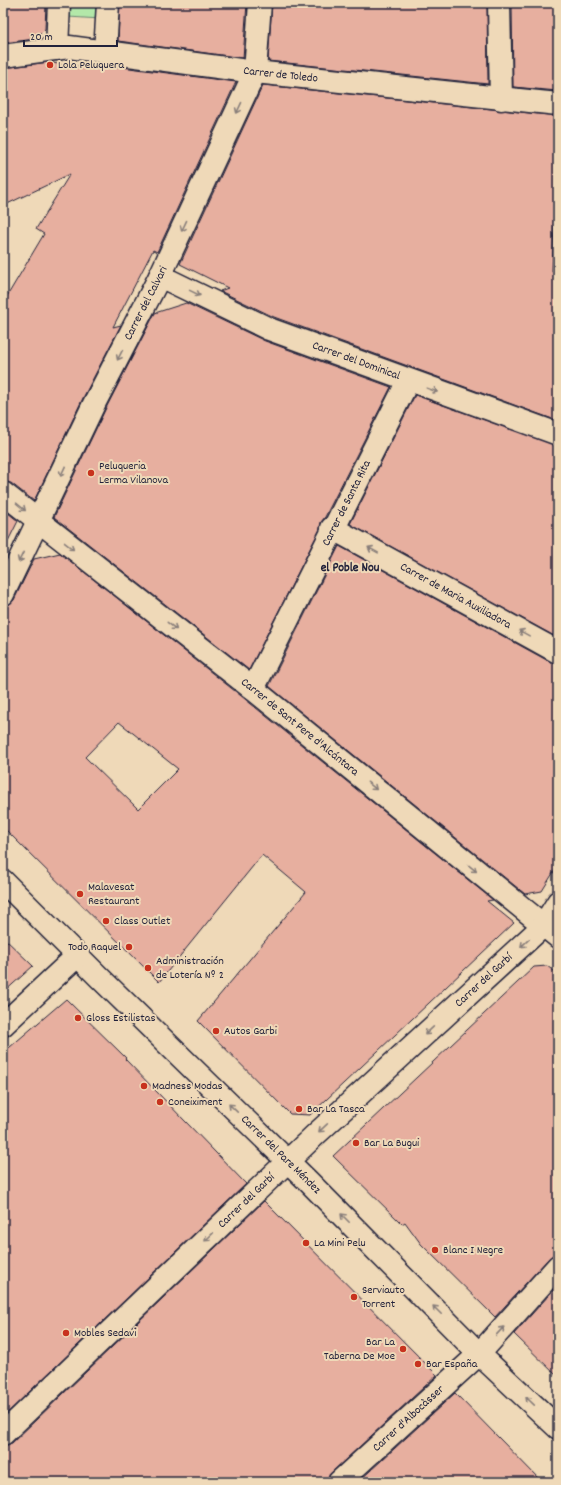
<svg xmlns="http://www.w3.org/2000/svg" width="561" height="1485" viewBox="0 0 561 1485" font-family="Dekko,sans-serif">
	<rect width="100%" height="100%" fill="#efd9b8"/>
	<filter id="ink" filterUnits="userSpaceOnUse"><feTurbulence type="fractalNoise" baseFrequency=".025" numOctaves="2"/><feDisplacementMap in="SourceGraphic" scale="8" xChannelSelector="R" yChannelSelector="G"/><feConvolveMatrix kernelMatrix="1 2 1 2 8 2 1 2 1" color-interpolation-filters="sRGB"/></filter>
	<g filter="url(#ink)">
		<!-- green -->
		<path fill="#b3e8a9" stroke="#6a8572" d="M 69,3 L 102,3 L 101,19 L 68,17 Z"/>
		<!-- building -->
		<g fill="#e7af9f" stroke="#22223b" fill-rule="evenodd">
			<path d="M 3,3 L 46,3 L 45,29 L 35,39 L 3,43 Z"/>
			<path d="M 120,3 L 247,3 L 243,58 L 118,41 Z"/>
			<path d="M 272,3 L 487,3 L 488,84 L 268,61 Z"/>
			<path d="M 512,3 L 558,3 L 558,91 L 513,87 Z"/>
			<path d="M 49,62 L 67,66 L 114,66 L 236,82 L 157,252 L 153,250 L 113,327 L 121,325 L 83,398 L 34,501 L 11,483 L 3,481 L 3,303 L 44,234 L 36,229 L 70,174 L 3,206 L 3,68 Z"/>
			<path d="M 263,85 L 558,116 L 558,206 L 555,206 L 552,272 L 558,272 L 558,421 L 274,317 L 220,291 L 228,288 L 180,264 Z"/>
			<path d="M 186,303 L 265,341 L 391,387 L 325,517 L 321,522 L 320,529 L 249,670 L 54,517 L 105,410 L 155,313 Z"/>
			<path d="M 415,395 L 558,446 L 558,638 L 350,524 Z"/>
			<path d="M 3,509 L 18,521 L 3,551 Z"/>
			<path d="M 339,546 L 552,663 L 558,664 L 558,865 L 542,891 L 525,894 L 269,686 Z"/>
			<path d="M 60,553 L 245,699 L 493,900 L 487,901 L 514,923 L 310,1115 L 290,1114 L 198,1021 L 306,892 L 262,855 L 159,982 L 3,827 L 3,606 L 10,604 L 14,600 L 34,559 ZM 119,722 L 178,769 L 138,809 L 85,757 Z"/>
			<path d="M 3,937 L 33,966 L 3,993 Z"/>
			<path d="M 547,966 L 558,974 L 558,1254 L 549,1258 L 495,1317 L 421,1244 L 405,1222 L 402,1224 L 333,1156 L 534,967 Z"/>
			<path d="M 66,999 L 126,1058 L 125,1059 L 246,1184 L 3,1417 L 3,1053 Z"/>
			<path d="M 264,1201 L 437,1375 L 331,1473 L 327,1482 L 3,1482 L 3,1446 L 12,1443 Z"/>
			<path d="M 558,1285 L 558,1377 L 514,1334 Z"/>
			<path d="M 455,1393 L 542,1482 L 358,1482 Z"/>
		</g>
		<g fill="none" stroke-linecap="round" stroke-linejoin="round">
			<!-- street casing -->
			<g stroke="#22223b" stroke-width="25">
				<g id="street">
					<path d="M 499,3 L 501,99"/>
					<path d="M 57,49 L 59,3"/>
					<path d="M 105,52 L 108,3"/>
					<path id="s1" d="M 3,56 L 69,47 L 255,72 L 558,104"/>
					<path id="s2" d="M 160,276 L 269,329 L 558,434"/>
					<path id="s3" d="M 3,493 L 253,689 L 558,937"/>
					<path id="s4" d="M 332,528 L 558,652"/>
					<path id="s5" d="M 3,594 L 94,404 L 160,276 L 255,72 L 260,3"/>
					<path id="s6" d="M 253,689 L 408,381"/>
					<path id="s7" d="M 3,881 L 100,978 L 308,1181 L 479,1354 L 558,1428"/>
					<path d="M 3,1025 L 77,956"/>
					<path id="s8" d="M 3,1434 L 314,1136 L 543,926 L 558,902"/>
					<path id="s9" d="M 339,1482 L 479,1354 L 558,1266"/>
				</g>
			</g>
			<!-- street -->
			<use href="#street" stroke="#efd9b8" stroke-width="22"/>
		</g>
		<!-- one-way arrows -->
		<defs><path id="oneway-shaft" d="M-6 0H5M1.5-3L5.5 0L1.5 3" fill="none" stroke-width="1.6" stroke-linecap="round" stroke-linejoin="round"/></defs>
		<g stroke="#887e7a">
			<use href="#oneway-shaft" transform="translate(239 108) rotate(115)"/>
			<use href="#oneway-shaft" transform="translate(184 226) rotate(115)"/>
			<use href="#oneway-shaft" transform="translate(195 293) rotate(26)"/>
			<use href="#oneway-shaft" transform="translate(120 355) rotate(117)"/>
			<use href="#oneway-shaft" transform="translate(432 390) rotate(20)"/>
			<use href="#oneway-shaft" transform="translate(63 471) rotate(115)"/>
			<use href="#oneway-shaft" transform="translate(21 507) rotate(40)"/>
			<use href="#oneway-shaft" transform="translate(69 546) rotate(38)"/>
			<use href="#oneway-shaft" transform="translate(373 550) rotate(-151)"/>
			<use href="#oneway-shaft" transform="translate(21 557) rotate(116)"/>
			<use href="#oneway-shaft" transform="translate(172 626) rotate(38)"/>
			<use href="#oneway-shaft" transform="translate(524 633) rotate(-151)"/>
			<use href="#oneway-shaft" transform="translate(372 786) rotate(39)"/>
			<use href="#oneway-shaft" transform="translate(472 868) rotate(39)"/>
			<use href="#oneway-shaft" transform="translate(525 943) rotate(137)"/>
			<use href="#oneway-shaft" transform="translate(429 1031) rotate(137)"/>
			<use href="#oneway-shaft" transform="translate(233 1108) rotate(-136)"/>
			<use href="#oneway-shaft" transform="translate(323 1128) rotate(137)"/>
			<use href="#oneway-shaft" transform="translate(345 1218) rotate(-135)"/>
			<use href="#oneway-shaft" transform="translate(209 1237) rotate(136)"/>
			<use href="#oneway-shaft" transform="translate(437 1310) rotate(-135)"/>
			<use href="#oneway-shaft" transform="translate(500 1331) rotate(-47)"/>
			<use href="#oneway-shaft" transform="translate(530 1401) rotate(-136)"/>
		</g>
	</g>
	<!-- markers -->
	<g fill="#c8321e" stroke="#efd9b8" stroke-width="1.5">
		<circle cx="50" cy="65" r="4"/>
		<circle cx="91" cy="473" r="4"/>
		<circle cx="80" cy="894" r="4"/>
		<circle cx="106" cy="921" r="4"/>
		<circle cx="129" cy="947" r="4"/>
		<circle cx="148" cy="968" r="4"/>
		<circle cx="78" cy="1018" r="4"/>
		<circle cx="216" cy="1031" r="4"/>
		<circle cx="144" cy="1086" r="4"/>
		<circle cx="160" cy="1102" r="4"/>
		<circle cx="299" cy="1109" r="4"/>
		<circle cx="356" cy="1143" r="4"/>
		<circle cx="306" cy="1243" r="4"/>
		<circle cx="435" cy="1250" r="4"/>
		<circle cx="354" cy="1297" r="4"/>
		<circle cx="66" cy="1333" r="4"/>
		<circle cx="403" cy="1349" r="4"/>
		<circle cx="418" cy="1364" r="4"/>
	</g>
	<g text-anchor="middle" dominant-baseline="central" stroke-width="4" stroke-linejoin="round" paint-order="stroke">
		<!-- poi labels -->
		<g font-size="12" fill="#22223b" stroke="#efd9b8" text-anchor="start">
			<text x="58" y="65">Lola Peluquera</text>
			<text x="99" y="466">Peluqueria<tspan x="99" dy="14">Lerma Vilanova</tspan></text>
			<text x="88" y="887">Malavesat<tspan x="88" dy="14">Restaurant</tspan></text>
			<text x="114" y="921">Class Outlet</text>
			<text x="121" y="947" text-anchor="end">Todo Raquel</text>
			<text x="156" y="961">Administración<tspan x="156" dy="14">de Lotería Nº 2</tspan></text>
			<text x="86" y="1018">Gloss Estilistas</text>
			<text x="224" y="1031">Autos Garbi</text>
			<text x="152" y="1086">Madness Modas</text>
			<text x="168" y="1102">Coneiximent</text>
			<text x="307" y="1109">Bar La Tasca</text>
			<text x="364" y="1143">Bar La Bugui</text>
			<text x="314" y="1243">La Mini Pelu</text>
			<text x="443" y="1250">Blanc I Negre</text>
			<text x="362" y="1290">Serviauto<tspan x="362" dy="14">Torrent</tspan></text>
			<text x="74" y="1333">Mobles Sedavi</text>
			<text x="395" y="1342" text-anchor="end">Bar La<tspan x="395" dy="14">Taberna De Moe</tspan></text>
			<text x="426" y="1364">Bar España</text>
		</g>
		<!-- street labels -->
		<g font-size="12" fill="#22223b" stroke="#efd9b8">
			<text stroke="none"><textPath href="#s1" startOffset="280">Carrer de Toledo</textPath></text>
			<text stroke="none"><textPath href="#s5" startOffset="324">Carrer del Calvari</textPath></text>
			<text stroke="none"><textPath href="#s2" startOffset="214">Carrer del Dominical</textPath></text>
			<text stroke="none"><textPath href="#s6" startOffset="208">Carrer de Santa Rita</textPath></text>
			<text stroke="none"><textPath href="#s4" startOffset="141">Carrer de Maria Auxiliadora</textPath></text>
			<text stroke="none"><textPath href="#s3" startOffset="378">Carrer de Sant Pere d'Alcántara</textPath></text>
			<text stroke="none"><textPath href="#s8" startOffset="661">Carrer del Garbí</textPath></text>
			<text stroke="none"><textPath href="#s7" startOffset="390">Carrer del Pare Méndez</textPath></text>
			<text stroke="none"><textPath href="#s8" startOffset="337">Carrer del Garbí</textPath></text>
			<text stroke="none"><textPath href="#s9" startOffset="94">Carrer d'Albocàsser</textPath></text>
		</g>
		<!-- neighbourhood labels -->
		<g font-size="13" font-weight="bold" fill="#22223b" stroke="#efd9b8">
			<text x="350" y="568">el Poble Nou</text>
		</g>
	</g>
	<!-- margin -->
	<rect width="561" height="1485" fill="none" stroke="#efd9b8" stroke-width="16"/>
	<rect x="8" y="8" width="545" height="1469" fill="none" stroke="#22223b" stroke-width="1.5" filter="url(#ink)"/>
	<!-- scale -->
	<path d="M24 40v6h93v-6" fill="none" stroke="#22223b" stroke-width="2"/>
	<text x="30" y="40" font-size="12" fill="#22223b" stroke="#efd9b8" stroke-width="3" paint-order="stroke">20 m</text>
</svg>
